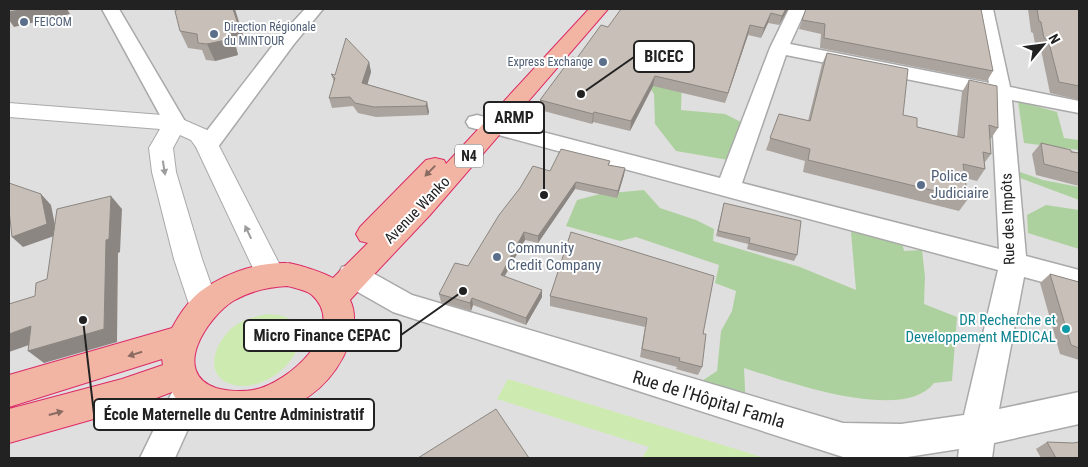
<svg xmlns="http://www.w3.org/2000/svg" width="1088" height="467" viewBox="0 0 1088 467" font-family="'Roboto Condensed',sans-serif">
	<rect width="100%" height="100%" fill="#f2efe9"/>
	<!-- residential -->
	<rect fill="#e0dfdf" x="9" y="9" width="1070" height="449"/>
	<!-- grass -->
	<g fill="#cdebb0">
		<path d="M 267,314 C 272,315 278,314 283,316 C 327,332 276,395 234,385 C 202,377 214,344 232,328 C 242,319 255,317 267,314 Z"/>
		<path d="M 508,379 L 765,458 L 642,458 L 649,447 L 497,399 Z"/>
	</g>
	<!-- forest -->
	<g fill="#add19e">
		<path d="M 682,81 L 681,110 L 725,114 L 743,123 L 734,161 L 676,151 L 655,124 L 654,94 L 646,82 Z"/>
		<path d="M 1018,101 L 1057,112 L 1064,138 L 1079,140 L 1079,150 L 1024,143 Z"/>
		<path d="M 1020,172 L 1043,180 L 1079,187 L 1079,200 L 1020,178 Z"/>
		<path d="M 644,190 L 660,208 L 696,220 L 714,229 L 713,241 L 800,267 L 856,290 L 851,232 L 901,238 L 904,251 L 922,250 L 925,277 L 924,304 L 957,317 L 952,381 L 934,383 C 903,424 785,381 744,368 L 746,409 L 688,390 L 717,371 L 721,331 L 732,311 L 736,291 L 715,283 L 719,265 L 636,237 L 620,241 L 566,226 L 577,200 L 600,194 Z"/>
		<path d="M 1046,205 L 1079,210 L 1079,249 L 1028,233 L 1027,215 Z"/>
	</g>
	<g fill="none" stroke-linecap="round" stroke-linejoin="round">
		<!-- minor casing -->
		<g stroke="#a9a9a9" stroke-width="3">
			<g id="minor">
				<path d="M 102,9 L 119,9 L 186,123 L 183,128 L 175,130 L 167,128 Z"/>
				<path d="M 305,9 L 323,9 L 294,44 L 215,151 L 207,153 L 199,151 L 196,146 L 199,141 L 280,36 Z"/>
				<path d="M 789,9 L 806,9 L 790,44 L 989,83 L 976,9 L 993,9 L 1010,87 L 1079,101 L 1079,113 L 1012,100 L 1026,256 L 1079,270 L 1079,292 L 1024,277 L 999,409 L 1079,392 L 1079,424 L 994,443 L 992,458 L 958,458 L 959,449 L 901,458 L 843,457 L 393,312 L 342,283 L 338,275 L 342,267 L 352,264 L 362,267 L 412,295 L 843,423 L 901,424 L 964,415 L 998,270 L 469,127 L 466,122 L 469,117 L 477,115 L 720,178 L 770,48 ZM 786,55 L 991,96 L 999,249 L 742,183 Z"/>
				<path d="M 189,376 L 200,380 L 205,391 L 175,458 L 140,458 L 178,380 Z"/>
			</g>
		</g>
		<!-- tertiary casing -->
		<g stroke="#a9a9a9" stroke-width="2">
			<path id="tertiary" d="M 9,103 L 175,116 L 207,130 L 219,146 L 285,275 L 280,283 L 270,287 L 260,283 L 196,147 L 191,140 L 180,135 L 173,148 L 176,172 L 202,259 L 219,307 L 215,316 L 204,320 L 193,316 L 174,259 L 152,172 L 149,148 L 160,129 L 9,117 Z"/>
		</g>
		<!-- trunk casing -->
		<g stroke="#dc2a67" stroke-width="2">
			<path id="trunk" d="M 589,9 L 608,9 L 430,215 L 350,300 C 357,314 354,330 349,344 C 335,380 310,401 274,414 C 267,417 260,421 253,422 C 236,425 220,421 204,416 C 191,411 178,405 172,392 L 122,411 L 9,443 L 9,409 L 122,379 L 163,365 L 162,359 L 9,407 L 9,375 L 172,328 C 178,317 185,306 194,297 C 217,276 255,262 286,263 C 296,263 324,273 333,278 L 368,243 L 360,241 L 356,234 L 360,227 L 426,160 L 435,158 L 444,160 L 446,164 ZM 287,286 C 295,288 306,290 312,295 C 349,329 288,384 253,390 C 242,392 226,391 216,388 C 170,372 208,317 233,301 C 250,291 268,287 287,286 Z"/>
		</g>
		<!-- minor -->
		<use href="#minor" fill="#fff" fill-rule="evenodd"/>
		<!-- tertiary -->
		<use href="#tertiary" fill="#fff" fill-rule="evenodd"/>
		<!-- trunk -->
		<use href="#trunk" fill="#f2b4a3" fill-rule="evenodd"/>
	</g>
	<!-- wall -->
	<g fill="#aba49e">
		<path d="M 788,9 L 779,25 L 768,23 L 761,38 L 748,35 L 725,103 L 653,86 L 630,131 L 593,122 L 592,124 L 540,110 L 540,100 L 577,58 L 608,27 Z"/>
		<path d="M 806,9 L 993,71 L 987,81 L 820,48 L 821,34 L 799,29 Z"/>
		<path d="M 1028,9 L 1079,9 L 1079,100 L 1050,93 L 1041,50 L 1036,49 L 1033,33 L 1031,32 Z"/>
		<path d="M 180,31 L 245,41 L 235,43 L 238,55 L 215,61 L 206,60 L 202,50 L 188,48 Z"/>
		<path d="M 827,53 L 903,115 L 917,127 L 957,137 L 962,92 L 969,80 L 998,128 L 990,140 L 991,154 L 985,162 L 985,169 L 977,181 L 965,178 L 968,199 L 959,211 L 803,172 L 805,161 L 766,150 L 779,114 L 808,121 L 822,64 Z"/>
		<path d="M 369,62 L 371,72 L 367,84 L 427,102 L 429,112 L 428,115 L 376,117 L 358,113 L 353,106 L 332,108 L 329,98 L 334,82 L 331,74 L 335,75 Z"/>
		<path d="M 1041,143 L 1079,153 L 1079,186 L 1036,175 L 1032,154 Z"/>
		<path d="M 610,161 L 609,165 L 625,168 L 624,175 L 617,198 L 575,189 L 538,243 L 525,240 L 505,276 L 542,297 L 526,325 L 473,305 L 471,311 L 441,302 L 439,294 L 468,266 L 550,171 Z"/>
		<path d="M 724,203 L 797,255 L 794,261 L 747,249 L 748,244 L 716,236 Z"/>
		<path d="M 571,232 L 703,334 L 702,367 L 698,375 L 676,369 L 677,367 L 640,357 L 645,327 L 550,306 L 550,296 Z"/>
		<path d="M 1050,274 L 1079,282 L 1079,360 L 1060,354 L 1040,283 Z"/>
		<path d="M 1047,442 L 1073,443 L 1079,458 L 1041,458 L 1036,449 Z"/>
	</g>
	<!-- shaded-wall -->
	<g fill="#8b8681">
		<path d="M 24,9 L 67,9 L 70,14 L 14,27 L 9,20 L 9,12 Z"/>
		<path d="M 233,9 L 235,9 L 245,41 L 235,43 L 238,55 L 215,61 L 207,44 L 228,26 Z"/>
		<path d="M 786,9 L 788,9 L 779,25 L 782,16 Z"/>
		<path d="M 771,13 L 768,23 L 761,38 L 764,28 Z"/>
		<path d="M 750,25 L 748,35 L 725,103 L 728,93 Z"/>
		<path d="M 369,62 L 371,72 L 365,93 L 362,83 Z"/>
		<path d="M 655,76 L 653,86 L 630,131 L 631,121 Z"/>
		<path d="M 427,102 L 429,112 L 428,115 L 426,106 Z"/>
		<path d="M 594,112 L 593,122 L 592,124 L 593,114 Z"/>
		<path d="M 625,168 L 624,175 L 617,198 L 618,191 Z"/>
		<path d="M 576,182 L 575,189 L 538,243 L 538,236 Z"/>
		<path d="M 41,194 L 51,205 L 57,235 L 23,247 L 12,237 Z"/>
		<path d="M 111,196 L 122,209 L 120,252 L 118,253 L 117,342 L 44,363 L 28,351 L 106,240 Z"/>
		<path d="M 524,232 L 525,240 L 501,282 L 501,275 Z"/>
		<path d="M 542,290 L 542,297 L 526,325 L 526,318 Z"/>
		<path d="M 472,298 L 473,305 L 471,311 L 470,303 Z"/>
		<path d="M 31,326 L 46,339 L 9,352 L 9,334 Z"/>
	</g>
	<!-- building -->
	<g fill="#c7bfb8" stroke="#8b8681">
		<path d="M 9,9 L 24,9 L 9,12 Z"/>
		<path d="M 178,9 L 233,9 L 238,24 L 228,26 L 231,39 L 207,44 L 198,43 L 197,34 L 180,31 L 175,11 Z"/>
		<path d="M 621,9 L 786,9 L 782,16 L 771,13 L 764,28 L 750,25 L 728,93 L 655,76 L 631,121 L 594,112 L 593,114 L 540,100 L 572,57 L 577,58 L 601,25 L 608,27 Z"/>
		<path d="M 806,9 L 981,9 L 993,71 L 824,38 L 825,24 L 802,20 Z"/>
		<path d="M 1037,9 L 1079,9 L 1079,86 L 1059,82 L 1048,39 L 1044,38 L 1041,22 L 1039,21 Z"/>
		<path d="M 346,38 L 369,62 L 362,83 L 427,102 L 426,106 L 374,107 L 355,103 L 350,97 L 329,98 L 335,78 L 331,74 L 335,75 Z"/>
		<path d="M 827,53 L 908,69 L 903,115 L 917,118 L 917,127 L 964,138 L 969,80 L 997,86 L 998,128 L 989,125 L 991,154 L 983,152 L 985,169 L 963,164 L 968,199 L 808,160 L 810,149 L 770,138 L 779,114 L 810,121 Z"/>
		<path d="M 1041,143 L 1071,150 L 1071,152 L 1079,153 L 1079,173 L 1044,164 Z"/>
		<path d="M 561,149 L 610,161 L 608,165 L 625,168 L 618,191 L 576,182 L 538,236 L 524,232 L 501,275 L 542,290 L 526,318 L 472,298 L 470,303 L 439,294 L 455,263 L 468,266 L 499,215 L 520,188 L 533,166 L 550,171 Z"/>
		<path d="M 9,183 L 41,194 L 47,224 L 12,237 L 9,210 Z"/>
		<path d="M 111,196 L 109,239 L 106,240 L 104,329 L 28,351 L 31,326 L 9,334 L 9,304 L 35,296 L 36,283 L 47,279 L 57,209 Z"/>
		<path d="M 724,203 L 801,221 L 797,255 L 749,243 L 750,238 L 718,231 Z"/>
		<path d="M 571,232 L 714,276 L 703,334 L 706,334 L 702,367 L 679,361 L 680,358 L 642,349 L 647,318 L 550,296 Z"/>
		<path d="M 1050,274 L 1079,282 L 1079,348 L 1071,345 Z"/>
		<path d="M 496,409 L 529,458 L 418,458 Z"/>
		<path d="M 1047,442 L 1073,443 L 1079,442 L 1079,458 L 1056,458 Z"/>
	</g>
	<!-- one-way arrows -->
	<defs><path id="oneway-solid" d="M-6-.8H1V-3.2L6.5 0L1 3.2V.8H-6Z" transform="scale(1.25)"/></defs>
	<g fill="#9c9c9c">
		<use href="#oneway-solid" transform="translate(164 168) rotate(81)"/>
		<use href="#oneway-solid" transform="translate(248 232) rotate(-115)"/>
	</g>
	<g fill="#8a6b62">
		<use href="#oneway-solid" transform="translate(430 171) rotate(134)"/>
		<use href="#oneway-solid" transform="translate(135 354) rotate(162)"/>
		<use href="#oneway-solid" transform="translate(56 413) rotate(-15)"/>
	</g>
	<!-- markers -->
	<g fill="#5c6f8a" stroke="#fff" stroke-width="2">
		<circle cx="24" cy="22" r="5"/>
		<circle cx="214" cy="34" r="5"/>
		<circle cx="603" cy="62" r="5"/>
		<circle cx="921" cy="185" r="5"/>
		<circle cx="497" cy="257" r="5"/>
	</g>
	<circle fill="#0f9aa8" stroke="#fff" stroke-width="2" cx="1066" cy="329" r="5"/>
	<g text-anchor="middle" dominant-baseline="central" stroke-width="4" stroke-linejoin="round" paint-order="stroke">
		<!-- far-service labels -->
		<g font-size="12" fill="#4e5e75" stroke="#fff" text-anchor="start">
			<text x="34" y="22">FEICOM</text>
			<text x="224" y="27">Direction Régionale<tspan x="224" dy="14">du MINTOUR</tspan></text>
			<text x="593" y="62" text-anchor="end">Express Exchange</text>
		</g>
		<!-- shield labels -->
		<rect fill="#fff" stroke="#646464" stroke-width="1" x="455" y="144.5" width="28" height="23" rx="4"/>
		<g font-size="14" font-weight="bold" fill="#222">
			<text x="469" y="156">N4</text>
		</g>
		<!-- service labels -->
		<g font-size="15" fill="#4e5e75" stroke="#fff" text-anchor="start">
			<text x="931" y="176">Police<tspan x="931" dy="17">Judiciaire</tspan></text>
			<text x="507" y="248">Community<tspan x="507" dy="17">Credit Company</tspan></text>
		</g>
		<!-- street labels -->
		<g font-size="15" fill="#222" stroke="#fff">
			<text transform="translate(417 210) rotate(-46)">Avenue Wanko</text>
			<text transform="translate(1008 219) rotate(-92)">Rue des Impôts</text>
		</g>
		<!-- culture labels -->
		<g font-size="15" fill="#0d838f" stroke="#fff" text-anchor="end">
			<text x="1056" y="320">DR Recherche et<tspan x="1056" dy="17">Developpement MEDICAL</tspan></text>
		</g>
		<!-- near-street labels -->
		<g font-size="18" fill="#222" stroke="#fff">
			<text transform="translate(709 399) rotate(17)">Rue de l'Hôpital Famla</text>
		</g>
	</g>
	<!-- callouts -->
	<path fill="none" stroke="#222" stroke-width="2" d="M581 94L634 57M544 195L544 117M463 291L401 335M83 320L94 414"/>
	<g fill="#222" stroke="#fff" stroke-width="2">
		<circle cx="581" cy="94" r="5"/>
		<circle cx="544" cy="195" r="5"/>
		<circle cx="463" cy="291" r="5"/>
		<circle cx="83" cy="320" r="5"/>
	</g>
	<g fill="#fff" stroke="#222" stroke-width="2">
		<rect x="634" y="41" width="60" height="31" rx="5"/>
		<rect x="484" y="102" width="60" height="31" rx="5"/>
		<rect x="244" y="320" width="157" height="31" rx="5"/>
		<rect x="94" y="399" width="280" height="31" rx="5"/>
	</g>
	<g font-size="16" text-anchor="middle" font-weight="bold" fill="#222">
		<text x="664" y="62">BICEC</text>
		<text x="514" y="123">ARMP</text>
		<text x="322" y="341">Micro Finance CEPAC</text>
		<text x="234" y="420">École Maternelle du Centre Administratif</text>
	</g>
	<!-- border -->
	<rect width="1088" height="467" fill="none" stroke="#222222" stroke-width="20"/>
	<!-- north arrow -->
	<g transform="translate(1043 45) rotate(61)" stroke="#ffffff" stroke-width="4" paint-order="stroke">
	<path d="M0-4L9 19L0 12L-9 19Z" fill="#222222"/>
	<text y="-8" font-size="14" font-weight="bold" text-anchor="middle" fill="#222222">N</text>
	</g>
</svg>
